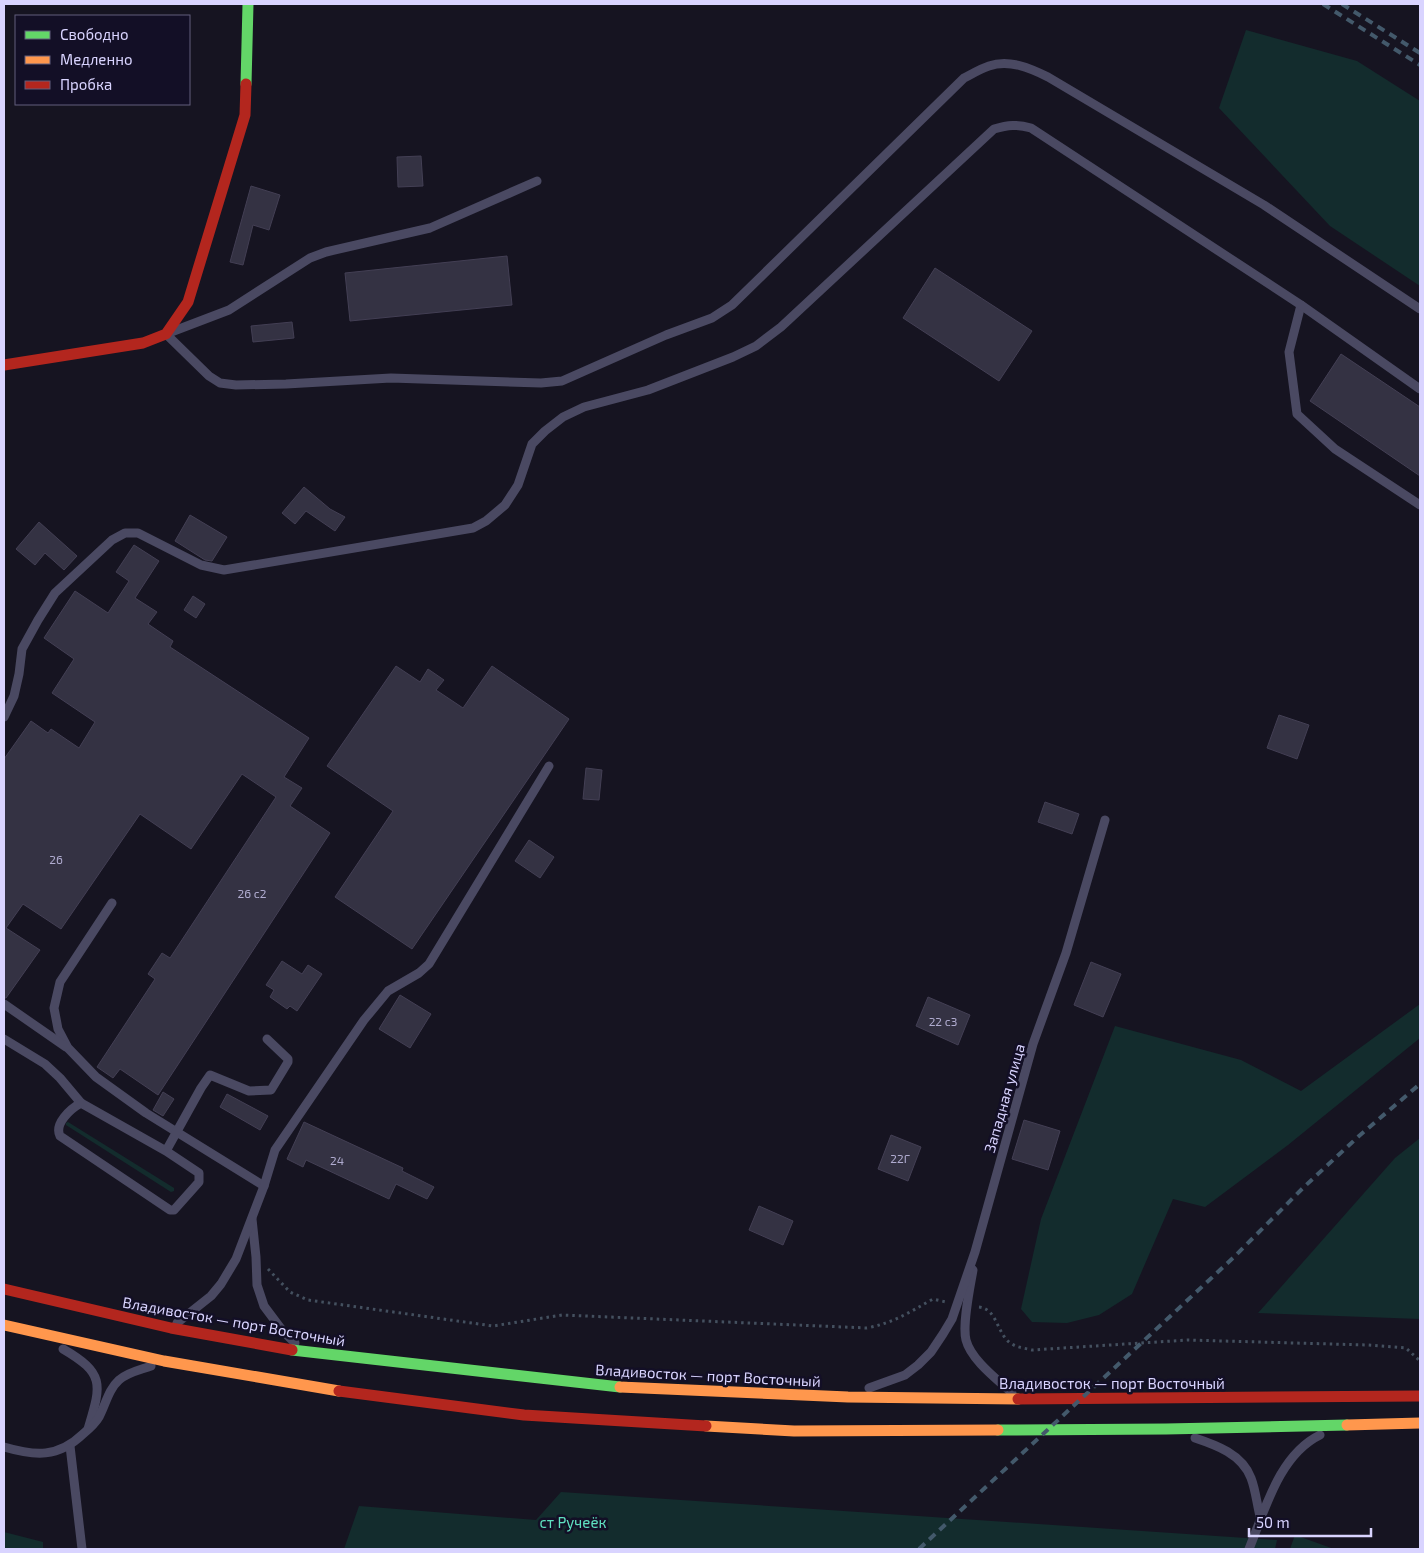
<svg xmlns="http://www.w3.org/2000/svg" width="1424" height="1553" viewBox="0 0 1424 1553" font-family="'Exo 2',sans-serif">
	<rect width="100%" height="100%" fill="#161421"/>
	<!-- green -->
	<g fill="#132c2d">
		<path d="M 1246,30 L 1357,61 L 1420,101 L 1420,286 L 1330,226 L 1219,108 Z"/>
		<path d="M 1420,1004 L 1420,1038 L 1288,1145 L 1205,1207 L 1173,1199 L 1132,1294 L 1099,1315 L 1067,1323 L 1032,1322 L 1021,1309 L 1041,1219 L 1115,1026 L 1241,1060 L 1301,1091 Z"/>
		<path d="M 68,1122 L 174,1188 L 174,1191 L 171,1192 L 66,1125 L 66,1123 Z"/>
		<path d="M 1420,1138 L 1420,1319 L 1258,1313 L 1395,1158 Z"/>
		<path d="M 561,1492 L 1277,1540 L 1275,1549 L 344,1549 L 359,1506 L 536,1520 Z"/>
		<path d="M 4,1532 L 43,1542 L 43,1549 L 4,1549 Z"/>
		<path d="M 1295,1535 L 1334,1549 L 1290,1549 Z"/>
	</g>
	<!-- building -->
	<g fill="#343243" stroke="#433f54">
		<path d="M 421,156 L 423,186 L 398,187 L 397,157 Z"/>
		<path d="M 251,186 L 280,195 L 269,230 L 253,225 L 243,265 L 230,262 Z"/>
		<path d="M 507,256 L 512,305 L 350,321 L 345,273 Z"/>
		<path d="M 935,268 L 1032,331 L 999,381 L 903,318 Z"/>
		<path d="M 292,322 L 294,338 L 253,342 L 251,326 Z"/>
		<path d="M 1341,354 L 1420,407 L 1420,476 L 1310,401 Z"/>
		<path d="M 304,487 L 330,509 L 345,517 L 335,531 L 306,511 L 295,524 L 282,513 Z"/>
		<path d="M 190,515 L 227,537 L 212,561 L 205,560 L 175,541 Z"/>
		<path d="M 39,522 L 77,556 L 64,570 L 45,553 L 35,565 L 16,549 Z"/>
		<path d="M 134,545 L 159,561 L 135,598 L 157,612 L 148,624 L 173,641 L 170,647 L 309,738 L 284,777 L 302,788 L 290,806 L 330,833 L 158,1095 L 120,1069 L 113,1078 L 97,1067 L 155,979 L 148,974 L 162,953 L 170,958 L 276,797 L 242,774 L 191,849 L 140,814 L 61,929 L 23,904 L 6,928 L 40,950 L 6,998 L 4,998 L 4,759 L 31,721 L 48,733 L 51,729 L 79,748 L 95,722 L 52,693 L 74,659 L 44,638 L 75,591 L 108,613 L 129,581 L 116,572 Z"/>
		<path d="M 193,596 L 205,604 L 196,618 L 184,610 Z"/>
		<path d="M 396,666 L 420,682 L 428,669 L 444,680 L 436,690 L 463,708 L 492,666 L 569,719 L 412,949 L 335,897 L 393,811 L 327,766 Z"/>
		<path d="M 1279,715 L 1309,725 L 1297,759 L 1267,748 Z"/>
		<path d="M 586,768 L 602,770 L 599,800 L 583,799 Z"/>
		<path d="M 1045,802 L 1079,814 L 1072,834 L 1038,822 Z"/>
		<path d="M 529,840 L 554,857 L 540,878 L 515,861 Z"/>
		<path d="M 282,961 L 302,974 L 308,965 L 322,974 L 297,1011 L 290,1006 L 287,1009 L 270,997 L 274,990 L 266,985 Z"/>
		<path d="M 1091,962 L 1121,974 L 1103,1017 L 1074,1005 Z"/>
		<path d="M 400,995 L 431,1014 L 410,1048 L 379,1029 Z"/>
		<path d="M 928,997 L 970,1015 L 958,1045 L 916,1026 Z"/>
		<path d="M 163,1092 L 174,1099 L 163,1116 L 153,1110 Z"/>
		<path d="M 227,1094 L 268,1116 L 260,1130 L 220,1107 Z"/>
		<path d="M 1024,1120 L 1060,1131 L 1048,1170 L 1012,1159 Z"/>
		<path d="M 304,1122 L 403,1168 L 402,1171 L 434,1187 L 427,1199 L 396,1184 L 389,1199 L 306,1160 L 303,1167 L 287,1159 Z"/>
		<path d="M 891,1135 L 921,1147 L 908,1181 L 878,1169 Z"/>
		<path d="M 759,1206 L 793,1221 L 783,1245 L 749,1230 Z"/>
	</g>
	<g fill="none" stroke-linecap="round" stroke-linejoin="round">
		<!-- path -->
		<g stroke="#44505f" stroke-width="3" stroke-dasharray="2.5 4" stroke-linecap="butt">
			<path d="M 268,1269 L 290,1292 L 308,1300 L 493,1326 L 562,1315 L 867,1328 C 893,1323 910,1312 933,1299 L 946,1302"/>
			<path d="M 979,1307 C 998,1309 997,1336 1012,1344 C 1018,1348 1025,1348 1032,1350 L 1188,1340 L 1295,1343 L 1368,1345 L 1406,1348 L 1420,1361"/>
		</g>
		<!-- lane -->
		<g stroke="#4a4962" stroke-width="9">
			<path d="M 537,181 L 430,228 L 326,252 L 310,258 L 229,310 L 166,334 L 209,376 L 220,383 L 236,385 L 286,384 L 391,378 L 541,383 L 562,381 L 666,335 L 712,318 L 732,305 L 964,78 C 972,74 980,69 989,66 C 1009,59 1030,68 1048,77 L 1264,205 L 1420,309"/>
			<path d="M 1301,305 L 1289,352 L 1297,414 L 1335,449 L 1420,505"/>
			<path d="M 4,717 L 14,696 L 19,674 L 22,649 L 38,620 L 55,593 L 112,540 L 125,533 L 138,533 L 201,565 L 224,570 L 473,528 L 486,521 L 505,505 L 518,485 L 532,444 L 545,431 L 563,417 L 584,407 L 648,390 L 733,357 L 756,346 L 781,327 L 994,129 C 1008,125 1017,124 1031,128 L 1301,305 L 1420,389"/>
			<path d="M 112,903 L 60,982 L 54,1008 L 58,1029 L 68,1048 L 96,1077 L 146,1113 L 264,1186"/>
			<path d="M 4,1004 L 66,1047"/>
			<path d="M 4,1039 L 45,1064 L 60,1078 L 81,1103"/>
			<path d="M 166,1151 L 81,1103 C 70,1109 54,1124 60,1136 L 170,1210 L 174,1210 L 199,1182 L 199,1173 L 166,1151 L 201,1088 L 210,1075 L 249,1091 L 271,1090 L 288,1062 L 288,1059 L 267,1039"/>
			<path d="M 252,1219 L 256,1257 L 257,1285 L 264,1306 L 282,1330 L 295,1343"/>
			<path d="M 973,1270 C 970,1288 962,1324 966,1340 C 971,1360 998,1380 1012,1393"/>
			<path d="M 177,1323 L 211,1296 L 221,1284 L 236,1259 L 264,1186 L 275,1150 L 364,1020 L 388,991 L 419,973 L 429,964 L 549,766"/>
			<path d="M 63,1349 C 106,1374 101,1385 88,1429"/>
			<path d="M 869,1388 L 905,1375 L 918,1365 L 931,1352 L 943,1334 L 952,1319 L 975,1252 L 1033,1044 L 1066,953 L 1105,820"/>
			<path d="M 1195,1438 C 1216,1445 1242,1454 1251,1478 C 1256,1491 1257,1506 1261,1520"/>
			<path d="M 70,1446 L 82,1549"/>
			<path d="M 4,1447 C 35,1456 58,1458 83,1434 C 89,1429 95,1424 99,1417 C 106,1404 108,1390 119,1380 C 128,1372 140,1370 151,1366"/>
			<path d="M 1249,1549 C 1265,1510 1279,1455 1320,1435"/>
		</g>
		<!-- fast -->
		<g stroke="#63d668" stroke-width="11">
			<path d="M 246,84 L 248,4"/>
			<path d="M 292,1350 L 620,1387"/>
			<path d="M 998,1430 L 1166,1429 L 1347,1425"/>
		</g>
		<!-- slow -->
		<g stroke="#ff974d" stroke-width="11">
			<path d="M 4,1325 L 164,1361 L 339,1391"/>
			<path d="M 620,1387 L 848,1397 L 1018,1399"/>
			<path d="M 1347,1425 L 1420,1423"/>
			<path d="M 706,1426 L 794,1431 L 998,1430"/>
		</g>
		<!-- jam -->
		<g stroke="#b3261e" stroke-width="11">
			<path d="M 4,365 L 143,343 L 166,334 L 188,302 L 245,115 L 246,84"/>
			<path d="M 4,1289 L 171,1328 L 292,1350"/>
			<path d="M 339,1391 L 524,1415 L 706,1426"/>
			<path d="M 1018,1399 L 1420,1396"/>
		</g>
		<!-- rail -->
		<g stroke="#43596b" stroke-width="4" stroke-dasharray="8 6" stroke-linecap="butt">
			<path d="M 1323,4 L 1420,65"/>
			<path d="M 1342,4 L 1420,53"/>
			<path d="M 919,1549 L 1233,1258 L 1305,1186 L 1359,1136 L 1420,1084"/>
		</g>
	</g>
	<g text-anchor="middle" dominant-baseline="central" stroke-width="5" stroke-linejoin="round" paint-order="stroke">
		<!-- number labels -->
		<g font-size="12" fill="#b0acd0">
			<text x="56" y="859">26</text>
			<text x="252" y="893">26 с2</text>
			<text x="943" y="1021">22 с3</text>
			<text x="900" y="1158">22Г</text>
			<text x="337" y="1160">24</text>
		</g>
		<!-- street labels -->
		<g font-size="15" fill="#d9d4ff" stroke="#130f26">
			<text transform="translate(1004 1098) rotate(-74)">Западная улица</text>
			<text transform="translate(234 1321) rotate(10)">Владивосток — порт Восточный</text>
			<text transform="translate(708 1375) rotate(3)">Владивосток — порт Восточный</text>
			<text x="1112" y="1383">Владивосток — порт Восточный</text>
		</g>
		<!-- park labels -->
		<g font-size="15" fill="#5fe0c0" stroke="#130f26">
			<text x="573" y="1522">ст Ручеёк</text>
		</g>
	</g>
	<!-- border -->
	<rect width="1424" height="1553" fill="none" stroke="#d9d4ff" stroke-width="10"/>
	<!-- legend -->
	<rect x="15" y="15" width="175" height="90" fill="#130f26" stroke="#625e7d"/>
	<rect x="25" y="31" width="25" height="8" fill="#63d668" stroke="#625e7d"/>
	<text x="60" y="40" font-size="15" fill="#d9d4ff">Свободно</text>
	<rect x="25" y="56" width="25" height="8" fill="#ff974d" stroke="#625e7d"/>
	<text x="60" y="65" font-size="15" fill="#d9d4ff">Медленно</text>
	<rect x="25" y="81" width="25" height="8" fill="#b3261e" stroke="#625e7d"/>
	<text x="60" y="90" font-size="15" fill="#d9d4ff">Пробка</text>
	<!-- scale -->
	<path d="M1249 1528v8h122v-8" fill="none" stroke="#d9d4ff" stroke-width="2.5"/>
	<text x="1256" y="1528" font-size="15" fill="#d9d4ff" stroke="#130f26" stroke-width="4" paint-order="stroke">50 m</text>
</svg>
